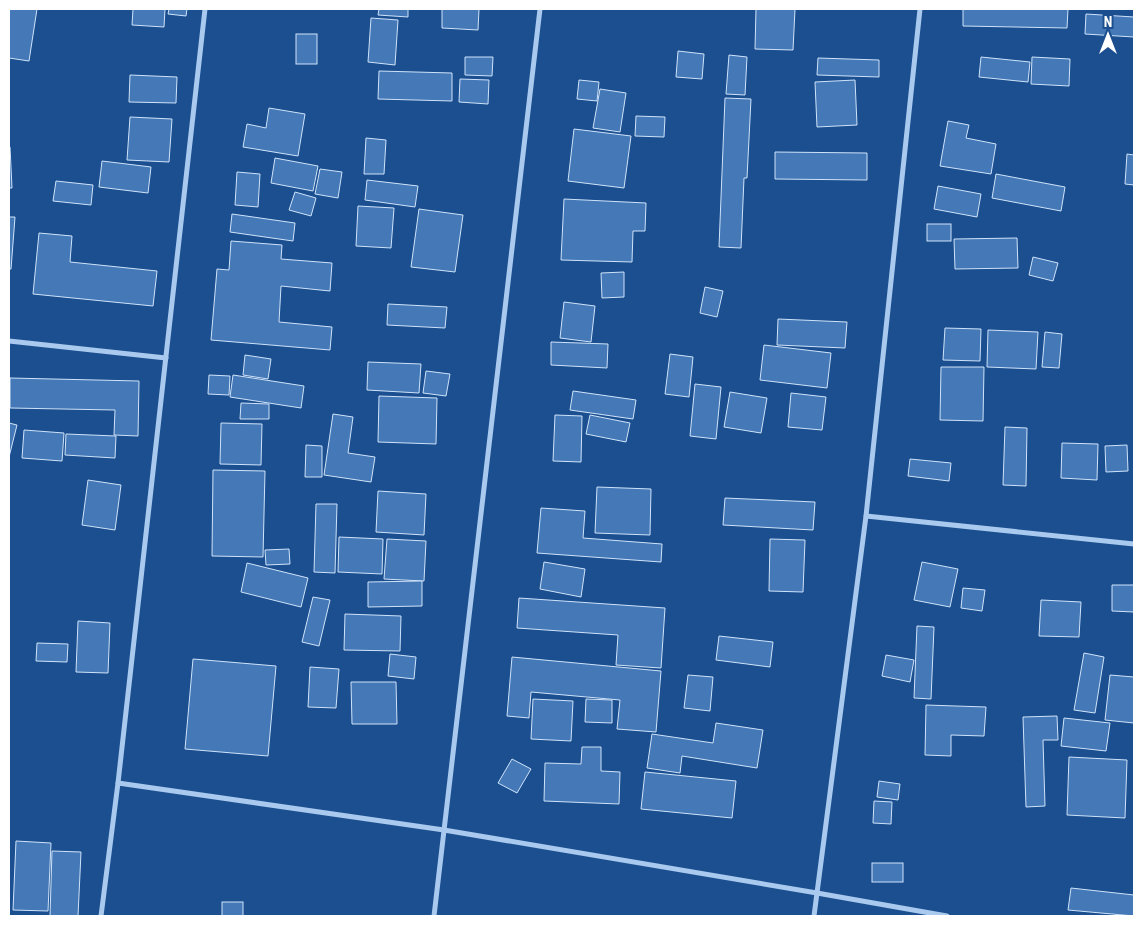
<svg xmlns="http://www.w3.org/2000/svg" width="1143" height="925" viewBox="0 0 1143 925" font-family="'Roboto Condensed',sans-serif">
	<rect width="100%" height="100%" fill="#1b4f8f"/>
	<!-- building -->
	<g fill="#4478b7" stroke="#cfe3fa">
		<path d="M 9,9 L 37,9 L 29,61 L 9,58 Z"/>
		<path d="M 133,9 L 165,9 L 164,27 L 132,25 Z"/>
		<path d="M 169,9 L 187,9 L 186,16 L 168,14 Z"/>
		<path d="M 379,9 L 408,9 L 408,17 L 378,15 Z"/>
		<path d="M 442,9 L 479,9 L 478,30 L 442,28 Z"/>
		<path d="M 756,9 L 795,9 L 793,50 L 755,49 Z"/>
		<path d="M 963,9 L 1068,9 L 1067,28 L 963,26 Z"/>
		<path d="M 1086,14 L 1134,17 L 1134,37 L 1085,34 Z"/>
		<path d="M 371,18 L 398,20 L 395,65 L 368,62 Z"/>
		<rect x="296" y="34" width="21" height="30"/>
		<path d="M 678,51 L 704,54 L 702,79 L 676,77 Z"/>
		<path d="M 729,55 L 747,57 L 745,95 L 726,94 Z"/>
		<path d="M 465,57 L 493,57 L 492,76 L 465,75 Z"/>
		<path d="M 981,57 L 1030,62 L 1028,82 L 979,77 Z"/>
		<path d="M 1032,57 L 1070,59 L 1069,86 L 1031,84 Z"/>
		<path d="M 818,58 L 879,60 L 879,77 L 817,75 Z"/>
		<path d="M 379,71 L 452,73 L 452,101 L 378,99 Z"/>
		<path d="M 130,75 L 177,77 L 176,103 L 129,102 Z"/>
		<path d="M 460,79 L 489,80 L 488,104 L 459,102 Z"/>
		<path d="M 579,80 L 599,82 L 597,101 L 577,99 Z"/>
		<path d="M 855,80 L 857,125 L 817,127 L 815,82 Z"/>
		<path d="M 600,89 L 626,93 L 620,132 L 593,128 Z"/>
		<path d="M 725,98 L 751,99 L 747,178 L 744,178 L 741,248 L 719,247 Z"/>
		<path d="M 269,108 L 305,114 L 298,156 L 243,147 L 247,124 L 266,128 Z"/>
		<path d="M 636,116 L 665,117 L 664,137 L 635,136 Z"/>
		<path d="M 130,117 L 172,119 L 169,162 L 127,160 Z"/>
		<path d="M 948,121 L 969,125 L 966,138 L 996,144 L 991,174 L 940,166 Z"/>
		<path d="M 574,129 L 631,136 L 624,188 L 568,181 Z"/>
		<path d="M 366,138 L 386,140 L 384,174 L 364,174 Z"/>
		<path d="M 9,147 L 10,147 L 12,188 L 9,188 Z"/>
		<path d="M 775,152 L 867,153 L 867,180 L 775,179 Z"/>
		<path d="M 1127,154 L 1134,155 L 1134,185 L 1125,184 Z"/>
		<path d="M 275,158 L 318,166 L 313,191 L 271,183 Z"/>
		<path d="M 102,161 L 151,167 L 148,193 L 99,187 Z"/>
		<path d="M 320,169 L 342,172 L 338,198 L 315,194 Z"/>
		<path d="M 237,172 L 260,174 L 258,207 L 235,205 Z"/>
		<path d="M 996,174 L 1065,187 L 1061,211 L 992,198 Z"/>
		<path d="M 367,180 L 418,186 L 415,207 L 365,200 Z"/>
		<path d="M 56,181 L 93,185 L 91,205 L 53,201 Z"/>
		<path d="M 938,186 L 981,194 L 977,217 L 934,209 Z"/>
		<path d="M 295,192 L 316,198 L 311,216 L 289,210 Z"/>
		<path d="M 564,199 L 646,203 L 645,231 L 633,231 L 632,262 L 561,260 Z"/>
		<path d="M 358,206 L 394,208 L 391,248 L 356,246 Z"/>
		<path d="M 419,209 L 463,215 L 455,272 L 411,267 Z"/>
		<path d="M 232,214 L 295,223 L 293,241 L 230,232 Z"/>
		<path d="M 9,217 L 15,217 L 11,269 L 9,269 Z"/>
		<rect x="927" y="224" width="24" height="17"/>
		<path d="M 39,233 L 72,236 L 70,262 L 157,271 L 153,306 L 33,294 Z"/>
		<path d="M 1017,238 L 1018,268 L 955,269 L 954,239 Z"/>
		<path d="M 231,241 L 282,245 L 281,259 L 332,263 L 330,291 L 281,286 L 279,322 L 332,327 L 330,350 L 211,340 L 217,269 L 229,270 Z"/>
		<path d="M 1033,257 L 1058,263 L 1053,281 L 1029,275 Z"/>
		<path d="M 624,272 L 624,297 L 602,298 L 601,273 Z"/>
		<path d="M 705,287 L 723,291 L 717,317 L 700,313 Z"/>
		<path d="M 564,302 L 595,306 L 591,342 L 560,338 Z"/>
		<path d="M 388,304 L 447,307 L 445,328 L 387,325 Z"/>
		<path d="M 778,319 L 847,322 L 845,348 L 777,345 Z"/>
		<path d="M 945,328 L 981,329 L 980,361 L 943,360 Z"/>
		<path d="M 988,330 L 1038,332 L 1036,369 L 987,367 Z"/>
		<path d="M 1045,332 L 1062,334 L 1059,368 L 1042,367 Z"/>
		<path d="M 551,342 L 608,344 L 607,368 L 551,365 Z"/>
		<path d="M 764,345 L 831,353 L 827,388 L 760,380 Z"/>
		<path d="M 670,354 L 693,357 L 689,397 L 665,394 Z"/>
		<path d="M 245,355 L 271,359 L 268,379 L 243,375 Z"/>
		<path d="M 368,362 L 421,364 L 419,393 L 367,390 Z"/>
		<path d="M 941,367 L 984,367 L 983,421 L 940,420 Z"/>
		<path d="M 426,371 L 450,374 L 446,396 L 423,393 Z"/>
		<path d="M 209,375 L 230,376 L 229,395 L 208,394 Z"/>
		<path d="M 233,375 L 304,386 L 301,408 L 230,397 Z"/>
		<path d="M 10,378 L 139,381 L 138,436 L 114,435 L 115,410 L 10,408 Z"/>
		<path d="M 695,384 L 721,387 L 716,439 L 690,436 Z"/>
		<path d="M 573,391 L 636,400 L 633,419 L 570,410 Z"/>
		<path d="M 730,392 L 767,398 L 761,433 L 724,427 Z"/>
		<path d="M 791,393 L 826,397 L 822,430 L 788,427 Z"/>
		<path d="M 379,396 L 437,398 L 436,444 L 378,442 Z"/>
		<path d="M 241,403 L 269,404 L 269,419 L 240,419 Z"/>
		<path d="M 333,414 L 353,417 L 348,453 L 375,457 L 371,482 L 324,475 Z"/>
		<path d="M 555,415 L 582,416 L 581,462 L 553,461 Z"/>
		<path d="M 590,415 L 630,423 L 626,442 L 586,434 Z"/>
		<path d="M 9,423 L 17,425 L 9,457 Z"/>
		<path d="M 221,423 L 262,424 L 261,465 L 220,464 Z"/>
		<path d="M 1005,427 L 1027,428 L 1026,486 L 1003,485 Z"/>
		<path d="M 24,430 L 64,433 L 62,461 L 22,458 Z"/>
		<path d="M 66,434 L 116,436 L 115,458 L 65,455 Z"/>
		<path d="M 1062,443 L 1098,444 L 1097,480 L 1061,478 Z"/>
		<path d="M 306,445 L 322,446 L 322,477 L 305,477 Z"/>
		<path d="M 1127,445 L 1128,471 L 1106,472 L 1105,446 Z"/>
		<path d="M 910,459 L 951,463 L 949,481 L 908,476 Z"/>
		<path d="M 213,470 L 265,471 L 263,557 L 212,556 Z"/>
		<path d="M 88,480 L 121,485 L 115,530 L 82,525 Z"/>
		<path d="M 597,487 L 651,489 L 650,535 L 595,533 Z"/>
		<path d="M 378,491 L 426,494 L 424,535 L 376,532 Z"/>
		<path d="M 725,498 L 815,502 L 813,530 L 723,525 Z"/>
		<path d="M 316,504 L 337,504 L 335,573 L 314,572 Z"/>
		<path d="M 541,508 L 585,511 L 583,538 L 662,544 L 661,562 L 537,553 Z"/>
		<path d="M 339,537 L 383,539 L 382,574 L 338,572 Z"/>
		<path d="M 387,539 L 426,541 L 424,581 L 384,579 Z"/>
		<path d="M 770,539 L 805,540 L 803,592 L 769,591 Z"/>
		<path d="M 289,549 L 290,564 L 266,565 L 265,550 Z"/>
		<path d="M 544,562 L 585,569 L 581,597 L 540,589 Z"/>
		<path d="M 922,562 L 958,569 L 950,607 L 914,600 Z"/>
		<path d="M 247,563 L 308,578 L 301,607 L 241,592 Z"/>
		<path d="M 422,581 L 422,606 L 368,607 L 368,582 Z"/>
		<path d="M 1112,585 L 1134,585 L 1134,612 L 1112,611 Z"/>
		<path d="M 963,588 L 985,590 L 982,611 L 961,608 Z"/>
		<path d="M 313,597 L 330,600 L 319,646 L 302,642 Z"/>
		<path d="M 519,598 L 665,608 L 661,668 L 616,665 L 618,635 L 517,628 Z"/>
		<path d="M 1041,600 L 1081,602 L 1079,637 L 1039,636 Z"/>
		<path d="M 345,614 L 401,616 L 400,651 L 344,650 Z"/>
		<path d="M 78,621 L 110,623 L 108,673 L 76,672 Z"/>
		<path d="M 917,626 L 934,627 L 931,699 L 914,698 Z"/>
		<path d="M 719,636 L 773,642 L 770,667 L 716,660 Z"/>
		<path d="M 37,643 L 68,644 L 67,662 L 36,661 Z"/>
		<path d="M 1084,653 L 1104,657 L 1095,713 L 1074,710 Z"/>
		<path d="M 390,654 L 416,657 L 414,679 L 388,676 Z"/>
		<path d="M 886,655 L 914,660 L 910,682 L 882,676 Z"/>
		<path d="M 512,657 L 661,671 L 656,732 L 617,729 L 620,700 L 531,692 L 529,718 L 507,716 Z"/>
		<path d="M 193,659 L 276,666 L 268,756 L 185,749 Z"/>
		<path d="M 310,667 L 339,669 L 336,708 L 308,707 Z"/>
		<path d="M 688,675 L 713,677 L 710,711 L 684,708 Z"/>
		<path d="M 1110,675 L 1134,677 L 1134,723 L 1105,720 Z"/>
		<path d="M 351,682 L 396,682 L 397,724 L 352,724 Z"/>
		<path d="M 533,699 L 573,701 L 571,741 L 531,739 Z"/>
		<path d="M 586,699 L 612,700 L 612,723 L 585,722 Z"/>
		<path d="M 926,705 L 986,707 L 984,736 L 951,735 L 951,756 L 925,755 Z"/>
		<path d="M 1057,716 L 1058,740 L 1043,740 L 1045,806 L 1026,807 L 1023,717 Z"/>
		<path d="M 1064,718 L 1110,723 L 1106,751 L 1061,746 Z"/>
		<path d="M 716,723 L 763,730 L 757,768 L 682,756 L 680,773 L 647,768 L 652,734 L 713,743 Z"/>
		<path d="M 582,747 L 601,747 L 601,771 L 620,772 L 619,804 L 544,801 L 545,763 L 581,764 Z"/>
		<path d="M 1069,757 L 1127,760 L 1125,818 L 1067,815 Z"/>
		<path d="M 512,759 L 531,769 L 517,793 L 498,783 Z"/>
		<path d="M 645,772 L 736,781 L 732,818 L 641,809 Z"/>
		<path d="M 879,781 L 900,784 L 898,800 L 877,797 Z"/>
		<path d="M 874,801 L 892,802 L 891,824 L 873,823 Z"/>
		<path d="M 16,841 L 51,843 L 48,911 L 13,910 Z"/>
		<path d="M 52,851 L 81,852 L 78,916 L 50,916 Z"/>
		<rect x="872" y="863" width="31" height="19"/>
		<path d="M 1071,888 L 1134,895 L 1134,916 L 1068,910 Z"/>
		<rect x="222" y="902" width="21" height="14"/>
	</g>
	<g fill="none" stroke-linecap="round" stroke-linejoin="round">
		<!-- minor -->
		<g stroke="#a9c9ee" stroke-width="5">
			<path d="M 9,341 L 166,358"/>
			<path d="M 866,516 L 1134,544"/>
			<path d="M 118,783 L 444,830 L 817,893 L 947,916"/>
			<path d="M 101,916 L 118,783 L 205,9"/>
			<path d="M 434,916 L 540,9"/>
			<path d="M 814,916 L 866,516 L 920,9"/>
		</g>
	</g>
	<!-- border -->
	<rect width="1143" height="925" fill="none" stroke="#ffffff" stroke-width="20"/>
	<!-- north arrow -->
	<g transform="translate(1108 35)" stroke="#1b4f8f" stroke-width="4" paint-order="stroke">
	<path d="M0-4L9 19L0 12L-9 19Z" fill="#ffffff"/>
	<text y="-8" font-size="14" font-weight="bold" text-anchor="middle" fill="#ffffff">N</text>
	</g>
</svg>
